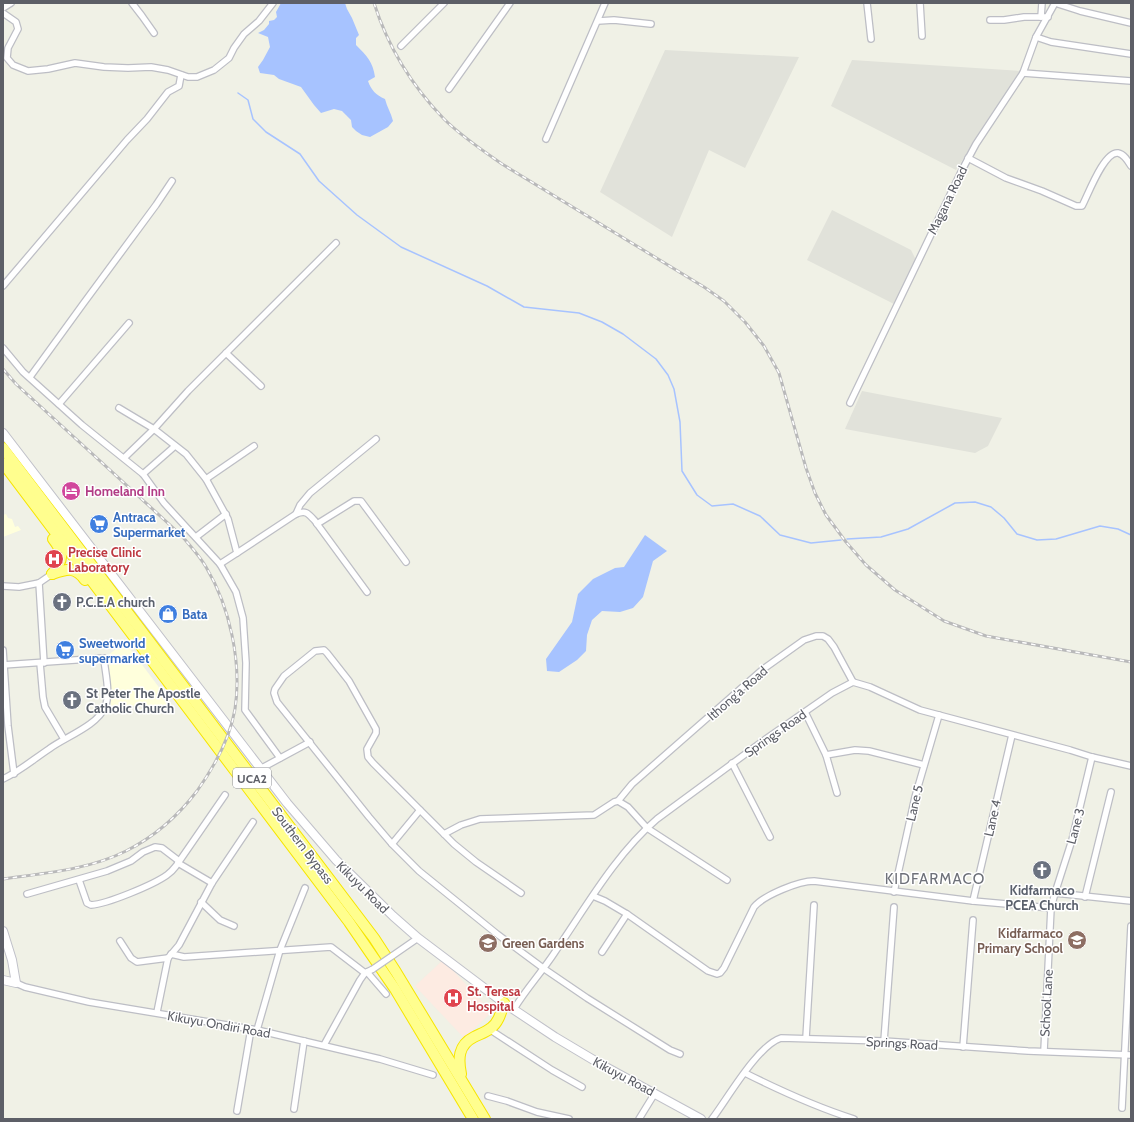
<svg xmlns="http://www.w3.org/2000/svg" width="1134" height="1122" viewBox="0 0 1134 1122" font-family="Cabin,sans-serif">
	<rect width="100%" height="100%" fill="#f0f1e6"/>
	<!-- commercial -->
	<g fill="#ffffdc">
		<path d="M 6,514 L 8,518 L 12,519 L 15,527 L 18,526 L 21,530 L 3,537 L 3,515 Z"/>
		<path d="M 125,642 L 173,706 L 111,706 L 107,656 Z"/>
	</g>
	<!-- industrial -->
	<g fill="#e1e2da">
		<path d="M 665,50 L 799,57 L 745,168 L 709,150 L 672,237 L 600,192 Z"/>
		<path d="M 852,60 L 1020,71 L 956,170 L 831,106 Z"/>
		<path d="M 832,210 L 911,250 L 916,260 L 894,304 L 807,260 Z"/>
		<path d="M 862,391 L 1002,418 L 988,446 L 975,453 L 845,429 Z"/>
	</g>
	<!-- medical -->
	<path fill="#fdebe2" d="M 443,960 L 492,1012 L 494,1010 L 464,1038 L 415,986 Z"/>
	<!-- water -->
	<g fill="#a7c3ff">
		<path d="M 281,3 L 345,3 L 347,9 L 352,18 L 359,35 L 356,38 L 356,45 C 367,56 373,62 375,77 L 368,81 C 371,90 376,95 385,99 C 387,107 391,113 393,121 L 388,127 L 370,137 L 362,135 L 356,131 L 352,127 L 351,120 L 342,111 L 334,109 L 321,113 L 314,105 L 301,87 L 279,79 L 274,75 L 260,73 L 258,67 L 263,60 L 270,47 L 268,37 L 258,33 L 264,30 L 269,24 L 269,21 L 274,20 L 277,17 L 276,12 Z"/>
		<path d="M 645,535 L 667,551 L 653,561 L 643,597 L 633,608 L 620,612 L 602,611 L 592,620 L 587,635 L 586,651 L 577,660 L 559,672 L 547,671 L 546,659 L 572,622 L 578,594 L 593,579 L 615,568 L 624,567 Z"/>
	</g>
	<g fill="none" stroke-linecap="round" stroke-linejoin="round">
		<!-- stream -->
		<g stroke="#a7c3ff" stroke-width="1.5">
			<path d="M 238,93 L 248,100 L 253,119 L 266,132 L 300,154 L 319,181 L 357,215 L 401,247 L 487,286 L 524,307 L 579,313 L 602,322 L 623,334 L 656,359 L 668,375 L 674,389 L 680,422 L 682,471 L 697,495 L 712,506 L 733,504 L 760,516 L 780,535 L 811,543 L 841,540"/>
			<path d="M 847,539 L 881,537 L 908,529 L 955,503 L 975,502 L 991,507 L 1004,518 L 1017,534 L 1037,540 L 1056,539 L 1100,526 L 1118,529 L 1131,535"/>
		</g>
		<!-- street casing -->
		<g stroke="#bdbec5" stroke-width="8">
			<g id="street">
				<path d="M 132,3 L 142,16 L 154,33"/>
				<path d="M 867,3 L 871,39"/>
				<path d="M 920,3 L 922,36"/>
				<path d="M 3,8 L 11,3"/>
				<path d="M 3,13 L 16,22 L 18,29 L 8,48 L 7,58 L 13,65 L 28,71 L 48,69 L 75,63 L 104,67 L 128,68 L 151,67 L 168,70 L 188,77 L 197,77 L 214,70 L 229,58 L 234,48 L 244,34 L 259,21 L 273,3"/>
				<path d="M 1041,17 L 1042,3"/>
				<path d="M 990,20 L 1004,20 L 1024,17 L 1048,17"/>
				<path d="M 598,21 L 614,20 L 651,24"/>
				<path d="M 1036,37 L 1051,42 L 1131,54"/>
				<path d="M 401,46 L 444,3"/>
				<path d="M 1023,73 L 1131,81"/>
				<path d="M 449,89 L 510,3"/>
				<path d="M 546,139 L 605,3"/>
				<path d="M 968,158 L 1006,178 L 1042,191 L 1076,206 L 1082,206 C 1088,195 1104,151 1118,153 C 1124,154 1128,161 1131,166"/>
				<path d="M 3,286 L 127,140 L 147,119 L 168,92 L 179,86 L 181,75"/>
				<path d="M 3,348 L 23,372 L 82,425 L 143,474 L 164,503 L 220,564 L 236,592 L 243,618 L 246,663 L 245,710 L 280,758"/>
				<path d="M 226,353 L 261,386"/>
				<path d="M 30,377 L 83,304 L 156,205 L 172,181"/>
				<path d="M 850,403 L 962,170 L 976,144 L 1023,73 L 1036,37 L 1055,3 L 1080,11 L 1131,23"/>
				<path d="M 59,404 L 129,323"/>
				<path d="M 119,408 L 154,429 L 124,458"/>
				<path d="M 143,474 L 175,446"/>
				<path d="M 206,479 L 254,446"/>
				<path d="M 296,514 L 300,505 L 310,493 L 376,439"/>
				<path d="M 317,524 L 354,501 L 361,501 L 406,562"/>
				<path d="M 196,537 L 226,514"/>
				<path d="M 237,553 L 296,514 C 306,510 308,513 315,521 L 367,592"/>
				<path d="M 220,564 L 237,553 L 228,519 L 206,479 L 186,454 L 154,429 L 188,391 L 336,243"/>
				<path d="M 39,583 L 44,663"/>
				<path d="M 3,586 L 19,587 L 39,583 L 52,574"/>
				<path d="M 3,650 L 8,726 L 14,774"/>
				<path d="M 40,663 L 43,697 L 45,707 L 64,739"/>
				<path d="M 3,665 L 104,658 C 105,673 111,693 105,707 C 97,726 65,737 49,749 C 34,759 20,771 3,779"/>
				<path d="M 805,712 L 826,755 L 855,750 L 869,751 L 924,765"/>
				<path d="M 826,755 L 837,793"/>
				<path d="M 732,763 L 770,837"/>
				<path d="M 260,769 L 310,742"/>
				<path d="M 618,801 L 632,784 L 762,670 L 804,640 L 816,636 L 823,636 L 828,639 L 834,647 L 853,682"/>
				<path d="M 444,834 L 461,825 L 480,819 L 594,815 L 614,802 L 618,801 L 628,807 L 647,828 L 727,880"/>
				<path d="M 392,844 L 420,810"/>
				<path d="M 178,863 L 212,883"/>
				<path d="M 79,880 L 87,903 L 91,905 C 107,904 153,885 167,875 C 170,873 173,870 176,866 L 225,795"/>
				<path d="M 894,892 L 915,797 L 939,715"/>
				<path d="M 521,893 L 476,862 L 454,844 L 373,763 L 368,757 L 367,749 L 376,733 L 376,729 L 349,681 L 327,653 L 324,650 L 315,651 L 284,676 L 275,689 L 274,693 L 277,702 L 369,817 L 392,844 L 419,871 L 497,934 L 543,968 L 587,998 L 670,1050 L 680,1054"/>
				<path d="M 1055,893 L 1072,840 L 1092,757"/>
				<path d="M 27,894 L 107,871 L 131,861 L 143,852 L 155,847 L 162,848 L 179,861"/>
				<path d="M 593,896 L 605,901 L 627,914 L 708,971 L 717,974 L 720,973 L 724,968 L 754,907 C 764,895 799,881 814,881 L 973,901 L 1051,908 L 1055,893 L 1131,901"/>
				<path d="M 1085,897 L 1111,792"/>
				<path d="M 973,901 L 1012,735"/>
				<path d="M 201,902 L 220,920 L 234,926"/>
				<path d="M 120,941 L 131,958 L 137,962 L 168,958"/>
				<path d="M 602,952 L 627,914"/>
				<path d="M 171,954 L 184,957 L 331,947 L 365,973"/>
				<path d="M 392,956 L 418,938"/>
				<path d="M 367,972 L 386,994"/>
				<path d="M 16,983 L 25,987 L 89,1002 L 257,1030 L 380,1059 L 433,1075"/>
				<path d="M 514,1009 C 526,989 542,972 555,952 C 586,907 615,855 657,819 L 763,741 L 832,693 L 853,682 L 870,687 L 920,710 L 1070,750 L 1092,757 L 1131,766"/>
				<path d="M 157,1012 L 168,958 L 179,945 L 212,883 L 253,822"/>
				<path d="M 489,1029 L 552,1070 L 582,1087"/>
				<path d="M 257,1030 L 280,950 L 305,888"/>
				<path d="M 806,1038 L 814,905"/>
				<path d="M 884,1041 L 894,907"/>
				<path d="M 324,1045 L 360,980 L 365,973 L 373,969"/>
				<path d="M 963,1047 L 973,920"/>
				<path d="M 1044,1051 L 1051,908"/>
				<path d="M 745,1073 C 781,1091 816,1107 854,1119"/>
				<path d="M 488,1096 L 507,1101 L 537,1112 L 569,1119"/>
				<path d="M 1122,1108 L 1131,926"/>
				<path d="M 294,1109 L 304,1041"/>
				<path d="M 237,1111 L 251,1029"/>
				<path d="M 639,1119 L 655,1093"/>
				<path d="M 712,1119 C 728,1098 757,1046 781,1038 L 884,1041 L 1028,1051 L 1131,1055"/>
			</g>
		</g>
		<!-- secondary casing -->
		<g stroke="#c0c1c9" stroke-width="10">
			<g id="secondary">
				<path d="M 3,433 L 287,803 L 336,860 L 393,916 L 418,938 L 504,1003 L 555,1037 L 602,1065 L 701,1119"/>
				<path d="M 3,931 L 12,960 L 16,983 L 3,980"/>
			</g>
		</g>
		<!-- highway casing -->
		<g stroke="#f6e500" stroke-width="12">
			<g id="highway">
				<path d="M 3,448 L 374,938 L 396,972 L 485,1119"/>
				<path d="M 3,463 L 349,922 L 395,989 L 473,1119"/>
				<path d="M 52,574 C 64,560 64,553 53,539"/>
				<path d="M 52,574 C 67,569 75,566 85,580"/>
				<path d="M 461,1074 C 458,1059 458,1045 474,1037 C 480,1034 486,1032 491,1028 C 499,1022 501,1012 504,1003"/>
			</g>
		</g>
		<!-- street -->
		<use href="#street" stroke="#fff" stroke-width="5.5"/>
		<!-- secondary -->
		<use href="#secondary" stroke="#fff" stroke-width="8"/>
		<!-- highway -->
		<use href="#highway" stroke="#fffe8e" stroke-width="10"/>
		<!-- rail casing -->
		<g stroke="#b9b9ba" stroke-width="3">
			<g id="rail">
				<path d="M 374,3 C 388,47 412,86 444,119 C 461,136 482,150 502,164 L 704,287 L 724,301 L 745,322 L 764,346 L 779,373 L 806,468 L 815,493 L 826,515 L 846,542 L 866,565 L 895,590 L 944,621 L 986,636 L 1131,662"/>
				<path d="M 3,369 L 16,384 L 182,536 C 190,546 199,555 206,567 C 230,607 242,663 235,709 C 230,739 214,767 197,791 C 178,816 154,837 126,851 C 88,870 45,873 3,879"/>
			</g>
		</g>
		<!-- rail -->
		<use href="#rail" stroke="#fff" stroke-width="1.5" stroke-dasharray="4.5" stroke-linecap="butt"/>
		<!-- street-bridge casing -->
		<g stroke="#bdbec5" stroke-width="8" stroke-linecap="butt">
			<path id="street-bridge" d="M 373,969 L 392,956"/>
		</g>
		<!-- street-bridge -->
		<use href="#street-bridge" stroke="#fff" stroke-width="5.5"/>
	</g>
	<!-- icons -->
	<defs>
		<g id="hotel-disc" transform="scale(1)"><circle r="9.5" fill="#d1479c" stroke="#fff"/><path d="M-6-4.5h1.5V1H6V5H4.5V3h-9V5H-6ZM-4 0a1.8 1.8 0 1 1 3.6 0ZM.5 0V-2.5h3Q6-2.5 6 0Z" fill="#fff"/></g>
		<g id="supermarket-disc" transform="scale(1)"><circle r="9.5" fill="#3f7fe0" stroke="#fff"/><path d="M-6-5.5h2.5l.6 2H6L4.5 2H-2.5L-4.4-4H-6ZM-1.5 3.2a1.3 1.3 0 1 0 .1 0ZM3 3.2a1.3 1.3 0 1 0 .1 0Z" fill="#fff"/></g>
		<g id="hospital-disc" transform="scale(1)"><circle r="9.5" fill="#e0444e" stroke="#fff"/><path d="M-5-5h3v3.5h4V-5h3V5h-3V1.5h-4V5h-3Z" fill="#fff"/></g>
		<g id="church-disc" transform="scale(1)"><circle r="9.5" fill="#6b7280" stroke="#fff"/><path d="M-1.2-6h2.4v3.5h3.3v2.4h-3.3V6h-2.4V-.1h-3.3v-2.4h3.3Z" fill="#fff"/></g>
		<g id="shop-disc" transform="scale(1)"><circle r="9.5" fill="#3f7fe0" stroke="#fff"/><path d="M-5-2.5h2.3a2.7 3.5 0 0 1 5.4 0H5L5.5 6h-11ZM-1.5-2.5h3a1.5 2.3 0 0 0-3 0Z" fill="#fff"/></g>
		<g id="school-disc" transform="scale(1)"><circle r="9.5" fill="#8d6e63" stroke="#fff"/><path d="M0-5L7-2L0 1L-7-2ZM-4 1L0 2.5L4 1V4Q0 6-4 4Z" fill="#fff"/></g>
	</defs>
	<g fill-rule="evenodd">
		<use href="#hotel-disc" x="71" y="491"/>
		<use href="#supermarket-disc" x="99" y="524"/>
		<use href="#hospital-disc" x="54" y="559"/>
		<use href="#church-disc" x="62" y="602"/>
		<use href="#shop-disc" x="168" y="614"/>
		<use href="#supermarket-disc" x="65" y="650"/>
		<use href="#church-disc" x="72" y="700"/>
		<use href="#church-disc" x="1042" y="870"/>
		<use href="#school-disc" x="1077" y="940"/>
		<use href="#school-disc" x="488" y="943"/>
		<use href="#hospital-disc" x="453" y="998"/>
	</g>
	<g text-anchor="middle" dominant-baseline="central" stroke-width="3" stroke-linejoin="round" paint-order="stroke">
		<!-- shield labels -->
		<rect fill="#fff" stroke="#8e8f95" stroke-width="1" x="233" y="768" width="38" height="20" rx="3"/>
		<g font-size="12" font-weight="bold" fill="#5d5f67">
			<text x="252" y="778">UCA2</text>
		</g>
		<!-- street labels -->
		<g font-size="13" fill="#5d5f67" stroke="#fff">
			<text transform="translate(947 200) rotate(-64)">Magana Road</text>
			<text transform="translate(737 693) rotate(-41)">Ithong'a Road</text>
			<text transform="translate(775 733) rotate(-35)">Springs Road</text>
			<text transform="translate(914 803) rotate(-77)">Lane 5</text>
			<text transform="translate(992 818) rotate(-77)">Lane 4</text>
			<text transform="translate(1075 826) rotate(-75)">Lane 3</text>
			<text transform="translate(303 845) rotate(53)">Southern Bypass</text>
			<text transform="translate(363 887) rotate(45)">Kikuyu Road</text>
			<text transform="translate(1046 1003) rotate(-87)">School Lane</text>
			<text transform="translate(219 1024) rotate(10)">Kikuyu Ondiri Road</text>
			<text transform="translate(902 1043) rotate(3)">Springs Road</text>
			<text transform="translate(624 1076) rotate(28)">Kikuyu Road</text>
		</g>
		<!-- hotel labels -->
		<g font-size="13" font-weight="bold" fill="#b23c85" stroke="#fff" text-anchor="start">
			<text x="85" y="491">Homeland Inn</text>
		</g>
		<!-- shop labels -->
		<g font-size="13" font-weight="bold" fill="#366cbe" stroke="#fff" text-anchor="start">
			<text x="113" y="517">Antraca<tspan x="113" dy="15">Supermarket</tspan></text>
			<text x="182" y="614">Bata</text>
			<text x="79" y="643">Sweetworld<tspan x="79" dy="15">supermarket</tspan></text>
		</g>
		<!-- health labels -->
		<g font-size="13" font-weight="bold" fill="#be3a42" stroke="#fff" text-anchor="start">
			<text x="68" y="552">Precise Clinic<tspan x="68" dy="15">Laboratory</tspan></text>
			<text x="467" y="991">St. Teresa<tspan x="467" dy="15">Hospital</tspan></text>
		</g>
		<!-- worship labels -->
		<g font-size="13" font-weight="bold" fill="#5b616d" stroke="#fff" text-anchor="start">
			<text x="76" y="602">P.C.E.A church</text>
			<text x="86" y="693">St Peter The Apostle<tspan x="86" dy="15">Catholic Church</tspan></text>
			<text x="1042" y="890" text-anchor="middle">Kidfarmaco<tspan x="1042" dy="15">PCEA Church</tspan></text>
		</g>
		<!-- education labels -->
		<g font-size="13" font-weight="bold" fill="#785e54" stroke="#fff" text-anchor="end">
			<text x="1063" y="933">Kidfarmaco<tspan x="1063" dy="15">Primary School</tspan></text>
			<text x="502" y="943" text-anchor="start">Green Gardens</text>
		</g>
		<!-- quarter labels -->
		<g font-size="15" letter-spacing="1" fill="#6e7179" stroke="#fff">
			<text x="935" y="879">KIDFARMACO</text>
		</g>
	</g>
	<!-- border -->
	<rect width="1134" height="1122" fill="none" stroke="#5d5f67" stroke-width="8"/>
</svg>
